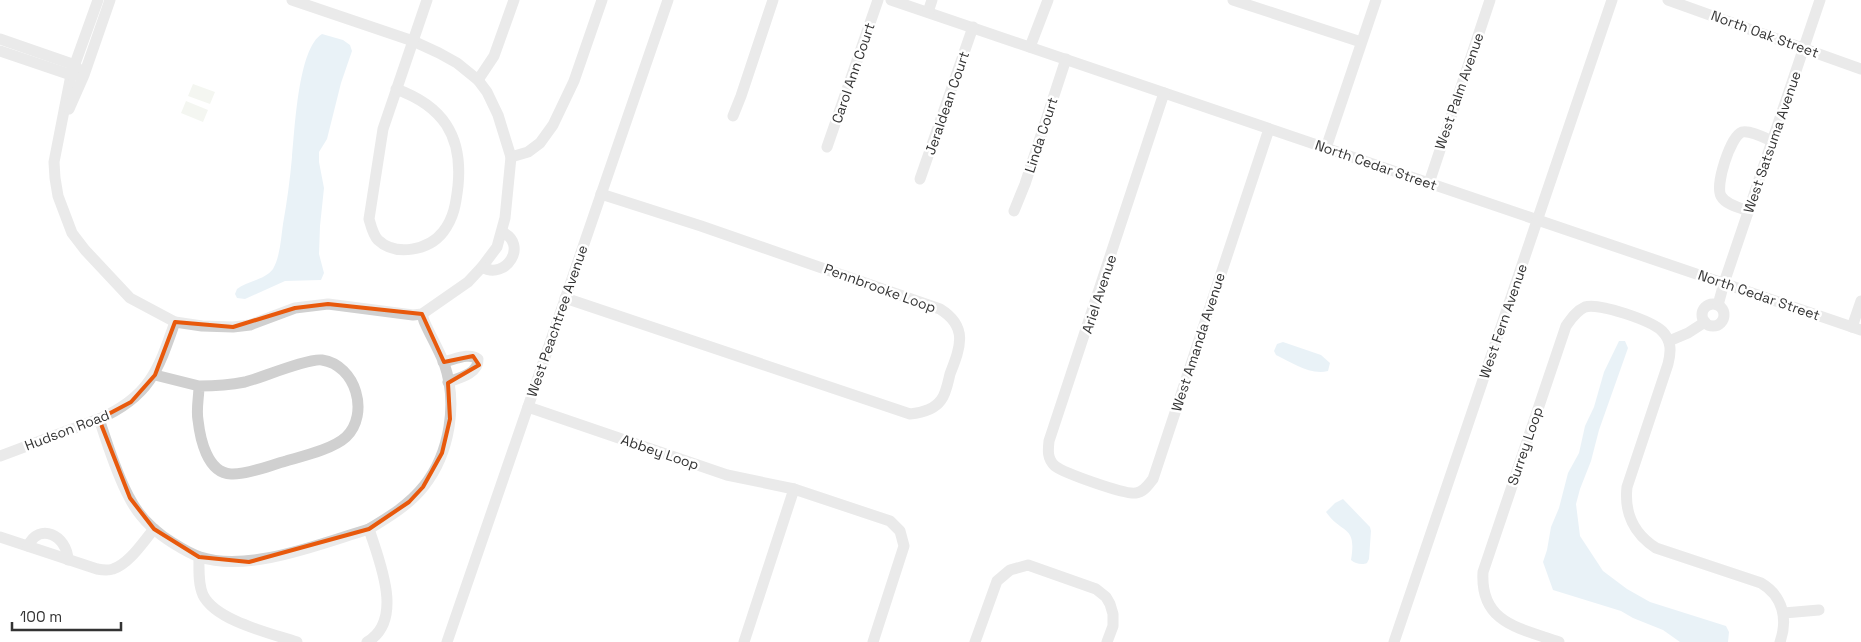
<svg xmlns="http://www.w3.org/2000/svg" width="1861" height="642" viewBox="0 0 1861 642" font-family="'Space Grotesk',sans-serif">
	<rect width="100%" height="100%" fill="#fff"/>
	<!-- green -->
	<g fill="#e6ecdf">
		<path d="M 193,84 L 215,92 L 210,104 L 188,96 Z"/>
		<path d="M 186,101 L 208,110 L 203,122 L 181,113 Z"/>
	</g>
	<!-- water -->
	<g fill="#cfe2ee">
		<path d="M 322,34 L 343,40 L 350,45 L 352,51 L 341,83 L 327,139 L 319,152 L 319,162 L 324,188 L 320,226 L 319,254 L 324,273 L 321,280 L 285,281 L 245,299 L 237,298 L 235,294 L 237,289 C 247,281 265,280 273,269 C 280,257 281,238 283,224 C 287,202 290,179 292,157 C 295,129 298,48 322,34 Z"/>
		<path d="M 1619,341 L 1625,341 L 1628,348 L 1599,430 L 1591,461 L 1580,489 L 1576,504 L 1580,536 L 1603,571 L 1627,589 L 1650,602 L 1726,626 L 1729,632 L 1728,642 L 1680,642 L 1663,630 L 1633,618 L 1621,611 L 1553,590 L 1543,562 L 1547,550 L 1551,527 L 1559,508 L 1568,473 L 1579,453 L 1585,426 L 1594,407 L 1604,372 Z"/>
		<path d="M 1283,342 L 1321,355 L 1330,363 L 1328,371 C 1311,376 1291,362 1276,355 L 1274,351 L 1277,344 Z"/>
		<path d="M 1343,499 L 1370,527 L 1371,531 L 1369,559 L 1367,563 C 1363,565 1355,564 1351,560 C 1357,524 1342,535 1326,512 L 1335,503 Z"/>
	</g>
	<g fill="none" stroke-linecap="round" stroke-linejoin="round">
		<!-- minor -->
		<g stroke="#d0d0d0" stroke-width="11">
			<path d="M 98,0 L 71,75 L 54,162 L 55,178 L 58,196 L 72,233 L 85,250 L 130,298 L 175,322 L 202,326 L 233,327 L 250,325 L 295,308 L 328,304 L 413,315 L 422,314 L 468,282 L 482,267 L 497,247 L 505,218 L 511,157 L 498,115 L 487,92 L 478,80 L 457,63 L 439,53 L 413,41 L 292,0"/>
			<path d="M 891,0 L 1861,330"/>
			<path d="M 1233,0 L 1361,42"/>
			<path d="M 1668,0 L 1861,69"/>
			<path d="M 928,12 L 932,0"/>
			<path d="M 0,39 L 75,65 L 79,70"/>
			<path d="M 1030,47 L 1048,0"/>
			<path d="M 0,51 L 71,75 L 77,75"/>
			<path d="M 478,80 L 494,56 L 514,0"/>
			<path d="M 396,89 C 443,106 463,136 458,186 C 456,203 454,218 443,232 C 429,250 396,257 378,240 C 373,235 371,226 369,219 L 383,129 L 427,0"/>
			<path d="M 1164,93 L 1049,441 C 1048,450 1047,459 1055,466 C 1064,473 1125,495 1136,493 C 1144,492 1148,485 1153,479 L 1269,129"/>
			<path d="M 69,109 L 84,75 L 110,0"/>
			<path d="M 733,116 L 741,96 L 773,0"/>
			<path d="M 827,147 L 878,0"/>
			<path d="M 1326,148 L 1376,0"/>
			<path d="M 511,157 L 528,152 L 540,143 L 553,125 L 574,81 L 602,0"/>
			<path d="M 920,179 L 973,27"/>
			<path d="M 1429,183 L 1490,0"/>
			<path d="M 1014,211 L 1025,184 L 1066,59"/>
			<path d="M 1749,211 C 1740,208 1726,205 1721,196 C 1715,185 1730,137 1742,132 C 1750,130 1765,138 1772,141"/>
			<path d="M 482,267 C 506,281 529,244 502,232"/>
			<path d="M 565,298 L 910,414 C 920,413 934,410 941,400 C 946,394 948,382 950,374 C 960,348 969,327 940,309 L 701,226 L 601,194"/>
			<circle cx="1713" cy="315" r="11"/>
			<path d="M 1718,305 L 1724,283 L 1820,0"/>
			<path d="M 1852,327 L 1861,301"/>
			<path d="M 1669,341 L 1688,333 L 1705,322"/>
			<path d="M 443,362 C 454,360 469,352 478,359 C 479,373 460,378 448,382"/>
			<path d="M 155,375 L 199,386 C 199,397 196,409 198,420 C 200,438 207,473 231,474 C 246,475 271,465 286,461 C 303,456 333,449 346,437 C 370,414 356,365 322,360 C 308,358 261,378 245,382 C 230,385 215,386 199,386"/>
			<path d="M 528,407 L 727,475 L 794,489 L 890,521 L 900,531 L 904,546 L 873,642"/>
			<path d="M 99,419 C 108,445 116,473 129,497 C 139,517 155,532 173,543 C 181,548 191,554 200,557 C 249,573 322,543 369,529 C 379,561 405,620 367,642"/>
			<path d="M 0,456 L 99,419 C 149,397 158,371 175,322"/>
			<path d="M 369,529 C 389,517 409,505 424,486 C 450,453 458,403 444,363 C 438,348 430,335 424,321 L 422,314"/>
			<path d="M 0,537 L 97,569 C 102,570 108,571 113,569 C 129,564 143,542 154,529"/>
			<path d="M 28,546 C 39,522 67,535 68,560"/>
			<path d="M 199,557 C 199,569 198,584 203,595 C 216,621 270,633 297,642"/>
			<path d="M 1784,613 L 1819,610"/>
			<path d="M 447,642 L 668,0"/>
			<path d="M 744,642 L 794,489"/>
			<path d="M 975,642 L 997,581 L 1010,570 L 1028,565 L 1096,589 L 1106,597 L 1110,604 L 1113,614 L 1113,626 L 1107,642"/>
			<path d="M 1394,642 L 1612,0"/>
			<path d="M 1559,642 C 1519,628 1480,623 1483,572 L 1566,326 C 1571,319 1576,311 1585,307 C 1598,302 1652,321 1662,331 C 1672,341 1671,352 1668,364 L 1627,487 C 1624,513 1634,534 1656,548 L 1761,583 C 1783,596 1788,619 1780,642"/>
		</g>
	</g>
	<!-- marked area -->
	<path d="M0 0H1861V642H0ZM 328,304 L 422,314 L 444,362 L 473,356 L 479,365 L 448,383 L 450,419 L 442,453 L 423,487 L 409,502 L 369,529 L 249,562 L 199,557 L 154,529 L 130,498 L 99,419 L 131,402 L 155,375 L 175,322 L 233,327 L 295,308 Z" fill="#fff" fill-opacity=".55" fill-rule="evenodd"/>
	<path fill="none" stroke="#e8590c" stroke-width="4" stroke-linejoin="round" d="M 328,304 L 422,314 L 444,362 L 473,356 L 479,365 L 448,383 L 450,419 L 442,453 L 423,487 L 409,502 L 369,529 L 249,562 L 199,557 L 154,529 L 130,498 L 99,419 L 131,402 L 155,375 L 175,322 L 233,327 L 295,308 Z"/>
	<g text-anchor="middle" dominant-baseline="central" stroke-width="5" stroke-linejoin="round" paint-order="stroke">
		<!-- street labels -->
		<g font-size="14" fill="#333" stroke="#fff">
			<text transform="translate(1765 34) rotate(20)">North Oak Street</text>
			<text transform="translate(853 73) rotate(-71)">Carol Ann Court</text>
			<text transform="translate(1459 91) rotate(-71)">West Palm Avenue</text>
			<text transform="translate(947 103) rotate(-71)">Jeraldean Court</text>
			<text transform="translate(1041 135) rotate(-72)">Linda Court</text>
			<text transform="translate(1772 142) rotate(-71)">West Satsuma Avenue</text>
			<text transform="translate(1376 165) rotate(19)">North Cedar Street</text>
			<text transform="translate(880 288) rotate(20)">Pennbrooke Loop</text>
			<text transform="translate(1099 294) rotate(-72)">Ariel Avenue</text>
			<text transform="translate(1759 295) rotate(19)">North Cedar Street</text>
			<text transform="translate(557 321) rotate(-71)">West Peachtree Avenue</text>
			<text transform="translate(1503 321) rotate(-71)">West Fern Avenue</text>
			<text transform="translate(1198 342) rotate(-72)">West Amanda Avenue</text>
			<text transform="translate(67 430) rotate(-21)">Hudson Road</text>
			<text transform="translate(1525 446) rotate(-71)">Surrey Loop</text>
			<text transform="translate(660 452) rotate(19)">Abbey Loop</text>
		</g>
	</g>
	<!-- scale -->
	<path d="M12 622v8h109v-8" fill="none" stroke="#333333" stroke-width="2.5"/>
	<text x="20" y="622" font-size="15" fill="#333333" stroke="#ffffff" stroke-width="4" paint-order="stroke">100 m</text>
</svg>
